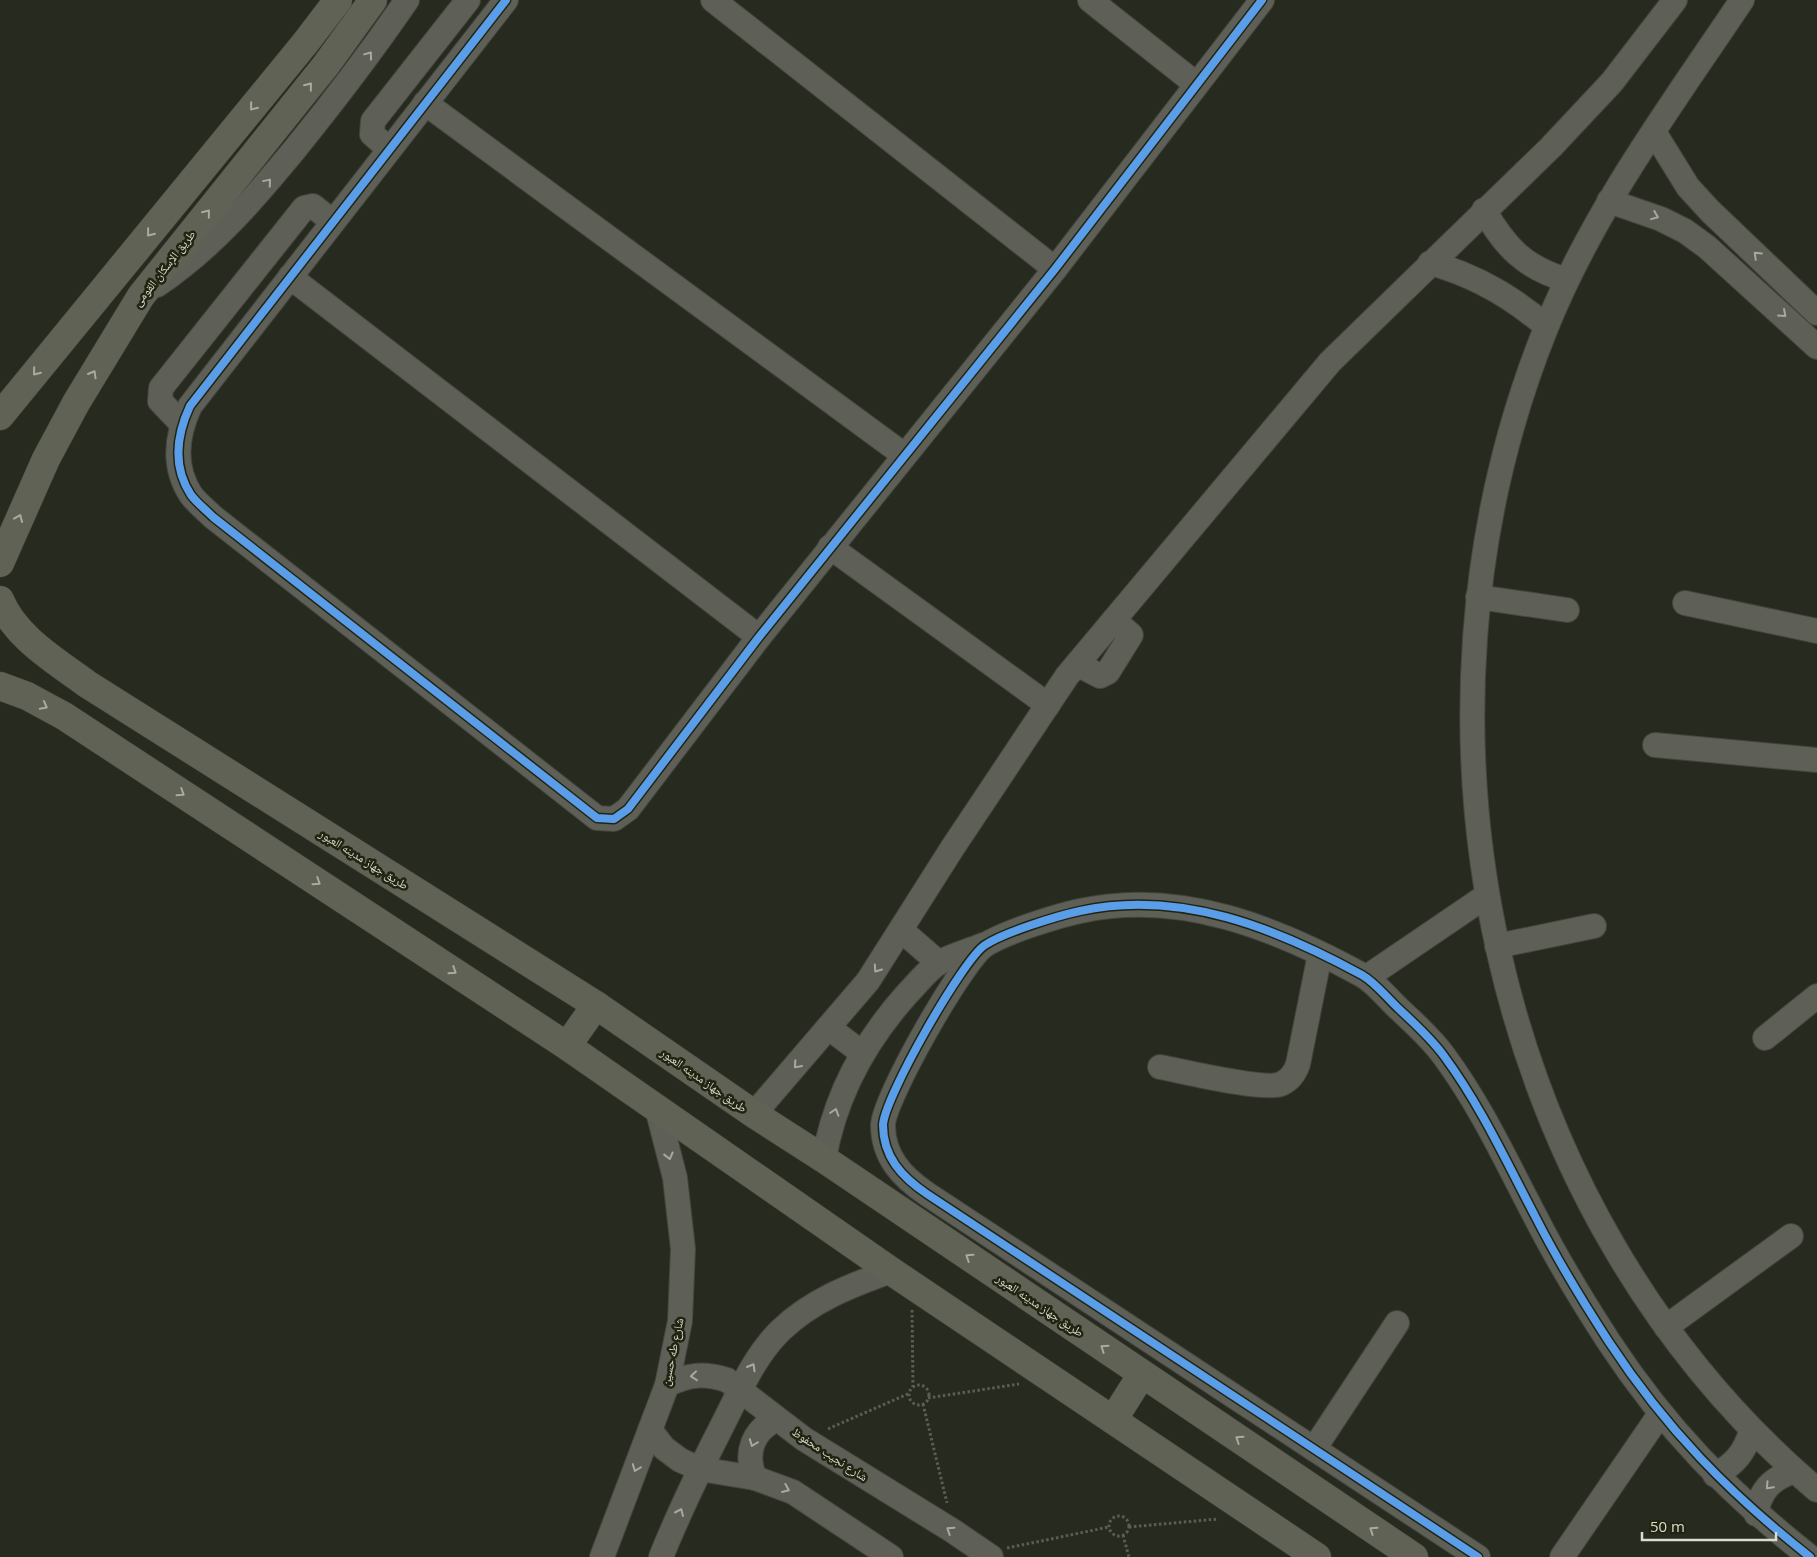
<svg xmlns="http://www.w3.org/2000/svg" width="1817" height="1557" viewBox="0 0 1817 1557" font-family="'Open Sans','Noto Naskh Arabic',sans-serif">
	<rect width="100%" height="100%" fill="#272a1e"/>
	<g fill="none" stroke-linecap="round" stroke-linejoin="round">
		<!-- minor casing -->
		<g stroke="#44463c" stroke-width="26">
			<g id="minor">
				<path d="M 506,0 L 190,406 C 177,434 172,466 191,495 C 197,503 206,510 213,517 L 597,818 L 614,819 L 628,809 L 759,637 L 1055,269 L 1262,0"/>
				<path d="M 713,0 L 1055,269"/>
				<path d="M 1090,0 L 1196,84"/>
				<path d="M 1742,0 C 1671,106 1594,209 1546,328 C 1387,722 1489,1212 1817,1490"/>
				<path d="M 425,103 L 904,455"/>
				<path d="M 1654,132 L 1688,187 L 1710,211 L 1817,313"/>
				<path d="M 389,149 L 372,134 L 373,121 L 468,0"/>
				<path d="M 1609,201 L 1661,219 L 1685,231 L 1707,247 L 1817,347"/>
				<path d="M 1484,210 C 1505,247 1525,268 1567,280"/>
				<path d="M 1430,263 C 1475,275 1511,296 1546,326"/>
				<path d="M 290,277 L 759,637"/>
				<path d="M 157,285 C 212,248 253,200 295,149 C 334,101 372,51 407,0"/>
				<path d="M 182,424 L 160,401 L 161,388 L 304,208 L 313,206 L 333,222"/>
				<path d="M 830,547 L 1048,705"/>
				<path d="M 1478,597 L 1567,610"/>
				<path d="M 1685,603 L 1817,631"/>
				<path d="M 1077,664 L 1100,676 L 1108,672 L 1131,635 L 1114,620"/>
				<path d="M 1655,745 L 1817,760"/>
				<path d="M 901,930 L 939,963"/>
				<path d="M 1497,946 L 1594,926"/>
				<path d="M 1367,977 L 1486,896"/>
				<path d="M 829,1028 L 862,1053"/>
				<path d="M 1765,1038 L 1817,996"/>
				<path d="M 1160,1067 C 1182,1071 1264,1091 1281,1084 C 1290,1080 1295,1073 1298,1064 L 1320,954"/>
				<path d="M 754,1114 L 868,981 L 953,847 L 1067,676 L 1330,362 L 1551,147 L 1612,82 L 1675,0"/>
				<path d="M 824,1159 C 835,1095 864,1042 907,994 C 917,984 928,969 940,962 C 953,955 969,951 983,945"/>
				<path d="M 1666,1327 L 1791,1236"/>
				<path d="M 667,1385 C 688,1374 705,1373 727,1380 L 804,1439 L 953,1531 L 991,1557"/>
				<path d="M 650,1430 L 664,1448 L 680,1460 L 700,1469 L 755,1478 L 793,1492 L 891,1557"/>
				<path d="M 1314,1449 L 1397,1323"/>
				<path d="M 1715,1475 C 1735,1464 1745,1452 1751,1431"/>
				<path d="M 755,1478 C 744,1453 753,1430 777,1419"/>
				<path d="M 1756,1514 C 1760,1490 1772,1478 1795,1471"/>
				<path d="M 602,1557 L 667,1385 L 680,1321 L 683,1249 L 675,1178 L 657,1108"/>
				<path d="M 661,1557 C 679,1512 700,1469 722,1426 C 739,1393 754,1356 781,1330 C 812,1300 852,1285 891,1271"/>
				<path d="M 1478,1557 L 927,1194 C 902,1177 883,1157 883,1125 C 884,1098 963,959 985,945 C 1005,932 1057,916 1080,911 C 1180,889 1276,928 1362,975 C 1376,983 1387,998 1399,1009 C 1415,1024 1431,1038 1444,1056 C 1481,1106 1507,1163 1536,1218 C 1558,1261 1583,1302 1609,1342 C 1666,1429 1729,1493 1810,1557"/>
				<path d="M 1562,1557 L 1660,1414"/>
			</g>
		</g>
		<!-- major casing -->
		<g stroke="#44463c" stroke-width="29">
			<g id="major">
				<path d="M 0,416 L 306,42 L 338,0"/>
				<path d="M 0,563 L 46,459 L 76,403 L 141,296 L 326,65 L 373,0"/>
				<path d="M 0,600 C 15,637 56,661 87,684 L 596,1005 L 754,1114 L 824,1159 L 1414,1557"/>
				<path d="M 0,686 L 27,696 L 64,716 L 567,1046 L 891,1271 L 1317,1557"/>
				<path d="M 567,1046 L 596,1005"/>
				<path d="M 1113,1420 L 1142,1374"/>
			</g>
		</g>
		<!-- path -->
		<g stroke="#5c5e56" stroke-width="3" stroke-dasharray="2.5 2.5" stroke-linecap="butt">
			<path d="M 912,1310 L 913,1387"/>
			<circle cx="919" cy="1395" r="10"/>
			<path d="M 928,1398 L 1019,1384"/>
			<path d="M 923,1404 L 947,1503"/>
			<path d="M 828,1429 L 910,1393"/>
			<circle cx="1119" cy="1526" r="10"/>
			<path d="M 1129,1527 L 1218,1519"/>
			<path d="M 1123,1535 L 1129,1557"/>
			<path d="M 1007,1548 L 1109,1527"/>
		</g>
		<!-- minor -->
		<use href="#minor" stroke="#5e6058" stroke-width="24"/>
		<!-- major -->
		<use href="#major" stroke="#5f6254" stroke-width="28"/>
		<!-- cycleway casing -->
		<g stroke="#212410" stroke-width="11">
			<g id="cycleway">
				<path d="M 506,0 L 190,406 C 177,434 172,466 191,495 C 197,503 206,510 213,517 L 597,818 L 614,819 L 628,809 L 759,637 L 1055,269 L 1262,0"/>
				<path d="M 1478,1557 L 927,1194 C 902,1177 883,1157 883,1125 C 884,1098 963,959 985,945 C 1005,932 1057,916 1080,911 C 1180,889 1276,928 1362,975 C 1376,983 1387,998 1399,1009 C 1415,1024 1431,1038 1444,1056 C 1481,1106 1507,1163 1536,1218 C 1558,1261 1583,1302 1609,1342 C 1666,1429 1729,1493 1810,1557"/>
			</g>
		</g>
		<!-- cycleway -->
		<use href="#cycleway" stroke="#5a9eea" stroke-width="8"/>
	</g>
	<!-- one-way arrows -->
	<defs><path id="oneway-chevron" d="M-2-3.5L2.5 0L-2 3.5" fill="none" stroke-width="1.6" stroke-linecap="round" stroke-linejoin="round" transform="scale(1.25)"/></defs>
	<g stroke="#a8aa9f">
		<use href="#oneway-chevron" transform="translate(369 55) rotate(-53)"/>
		<use href="#oneway-chevron" transform="translate(268 182) rotate(-50)"/>
		<use href="#oneway-chevron" transform="translate(1655 216) rotate(22)"/>
		<use href="#oneway-chevron" transform="translate(1757 255) rotate(-136)"/>
		<use href="#oneway-chevron" transform="translate(1783 314) rotate(42)"/>
		<use href="#oneway-chevron" transform="translate(877 969) rotate(125)"/>
		<use href="#oneway-chevron" transform="translate(797 1065) rotate(131)"/>
		<use href="#oneway-chevron" transform="translate(835 1112) rotate(-72)"/>
		<use href="#oneway-chevron" transform="translate(669 1156) rotate(76)"/>
		<use href="#oneway-chevron" transform="translate(752 1367) rotate(-60)"/>
		<use href="#oneway-chevron" transform="translate(694 1376) rotate(174)"/>
		<use href="#oneway-chevron" transform="translate(753 1443) rotate(111)"/>
		<use href="#oneway-chevron" transform="translate(636 1468) rotate(111)"/>
		<use href="#oneway-chevron" transform="translate(1769 1486) rotate(133)"/>
		<use href="#oneway-chevron" transform="translate(786 1489) rotate(23)"/>
		<use href="#oneway-chevron" transform="translate(680 1512) rotate(-66)"/>
		<use href="#oneway-chevron" transform="translate(950 1530) rotate(-147)"/>
	</g>
	<g stroke="#a8ab9e">
		<use href="#oneway-chevron" transform="translate(309 86) rotate(-51)"/>
		<use href="#oneway-chevron" transform="translate(253 107) rotate(129)"/>
		<use href="#oneway-chevron" transform="translate(207 213) rotate(-51)"/>
		<use href="#oneway-chevron" transform="translate(150 233) rotate(129)"/>
		<use href="#oneway-chevron" transform="translate(36 372) rotate(129)"/>
		<use href="#oneway-chevron" transform="translate(93 374) rotate(-60)"/>
		<use href="#oneway-chevron" transform="translate(19 518) rotate(-67)"/>
		<use href="#oneway-chevron" transform="translate(44 706) rotate(28)"/>
		<use href="#oneway-chevron" transform="translate(181 793) rotate(33)"/>
		<use href="#oneway-chevron" transform="translate(317 882) rotate(33)"/>
		<use href="#oneway-chevron" transform="translate(453 971) rotate(33)"/>
		<use href="#oneway-chevron" transform="translate(969 1257) rotate(-146)"/>
		<use href="#oneway-chevron" transform="translate(1104 1348) rotate(-146)"/>
		<use href="#oneway-chevron" transform="translate(1239 1439) rotate(-146)"/>
		<use href="#oneway-chevron" transform="translate(1373 1530) rotate(-146)"/>
	</g>
	<g text-anchor="middle" dominant-baseline="central" stroke-width="5" stroke-linejoin="round" paint-order="stroke">
		<!-- street labels -->
		<g font-size="12" fill="#d9dccf" stroke="#212410">
			<text transform="translate(164 268) rotate(-52)">طريق الإسكان القومى</text>
			<text transform="translate(364 859) rotate(32)">طريق جهاز مدينه العبور</text>
			<text transform="translate(704 1080) rotate(35)">طريق جهاز مدينه العبور</text>
			<text transform="translate(1040 1305) rotate(34)">طريق جهاز مدينه العبور</text>
			<text transform="translate(672 1352) rotate(-78)">شارع طه حسين</text>
			<text transform="translate(830 1454) rotate(33)">شارع نجيب محفوظ</text>
		</g>
	</g>
	<!-- scale -->
	<path d="M1642 1532v8h134v-8" fill="none" stroke="#d9dccf" stroke-width="2.5"/>
	<text x="1650" y="1532" font-size="15" fill="#d9dccf" stroke="#212410" stroke-width="4" paint-order="stroke">50 m</text>
</svg>
